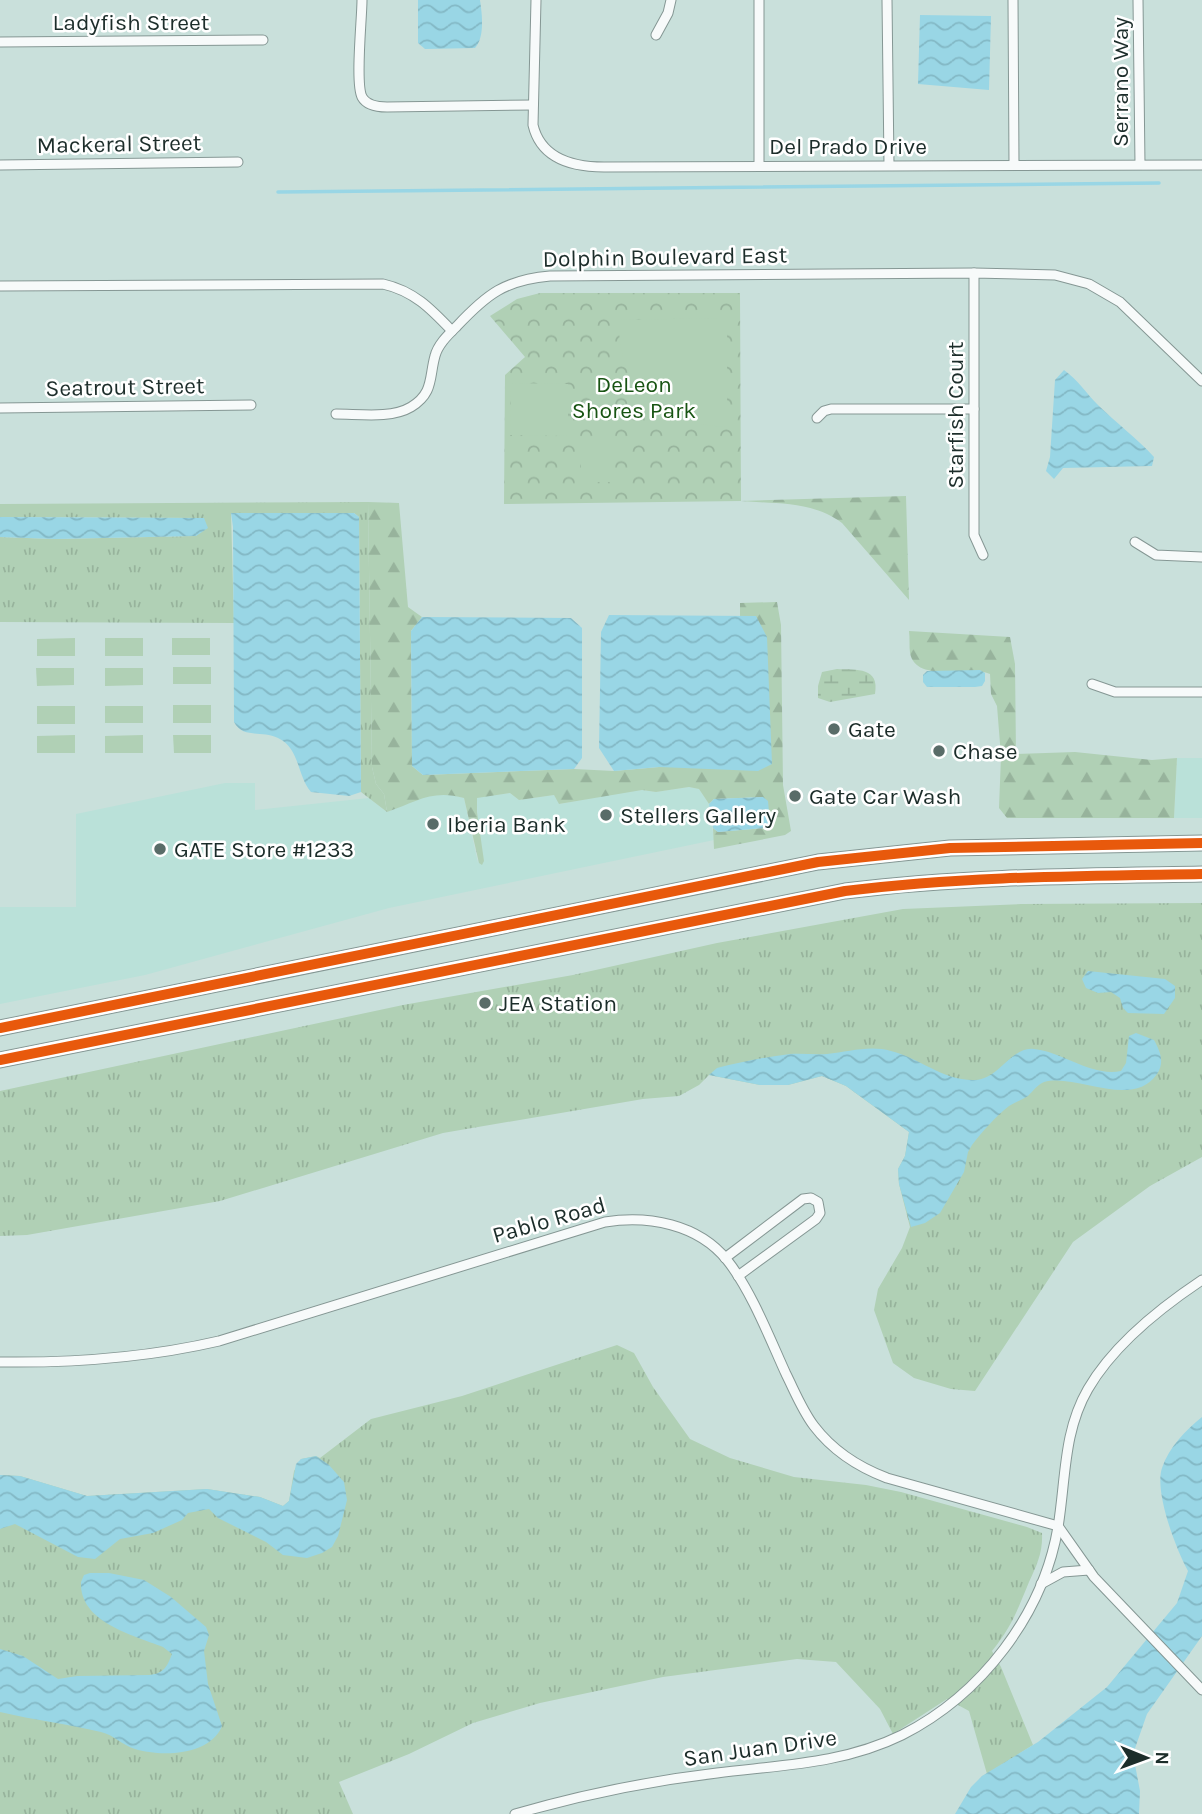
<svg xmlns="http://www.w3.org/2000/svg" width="1202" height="1814" viewBox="0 0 1202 1814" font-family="Karla,sans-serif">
	<defs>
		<pattern id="grass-tufts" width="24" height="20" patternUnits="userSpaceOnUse" patternTransform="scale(1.75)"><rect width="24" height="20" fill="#b0d0b5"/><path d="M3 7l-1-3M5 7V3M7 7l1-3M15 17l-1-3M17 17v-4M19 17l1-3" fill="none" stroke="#97b39c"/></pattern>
		<pattern id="forest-firs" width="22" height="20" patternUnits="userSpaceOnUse" patternTransform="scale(1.75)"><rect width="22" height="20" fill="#b0d0b5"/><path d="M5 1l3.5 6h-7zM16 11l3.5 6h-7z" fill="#97b39c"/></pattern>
		<pattern id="wetland-marsh" width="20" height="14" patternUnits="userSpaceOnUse" patternTransform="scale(1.75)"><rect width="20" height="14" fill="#b0d0b5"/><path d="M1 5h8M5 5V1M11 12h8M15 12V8" fill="none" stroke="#97b39c"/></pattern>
		<pattern id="park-crowns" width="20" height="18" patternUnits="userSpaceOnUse" patternTransform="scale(1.75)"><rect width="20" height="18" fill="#b0d0b5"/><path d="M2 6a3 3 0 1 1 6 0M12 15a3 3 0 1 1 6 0" fill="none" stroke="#97b39c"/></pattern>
		<pattern id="water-waves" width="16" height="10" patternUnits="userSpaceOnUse" patternTransform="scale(1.75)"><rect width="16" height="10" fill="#99d6e5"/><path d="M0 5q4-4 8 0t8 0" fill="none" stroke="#83b8c5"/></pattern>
	</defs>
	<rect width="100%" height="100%" fill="#c9e0db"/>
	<!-- built -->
	<g fill="#bae1d9">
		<path d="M 1177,758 L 1202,758 L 1202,818 L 1174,818 Z"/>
		<path d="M 225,783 L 255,783 L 255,810 L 369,798 L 387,812 L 422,796 L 450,794 L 464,798 L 478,863 L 477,797 L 510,793 L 519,800 L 554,795 L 560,804 L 618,793 L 642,790 L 656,792 L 689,787 L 699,789 L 709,804 L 714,840 L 389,908 L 145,975 L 0,1004 L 0,907 L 76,907 L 76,814 Z"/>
	</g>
	<!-- grass -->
	<g fill="url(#grass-tufts)">
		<path d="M 368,502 L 372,767 L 376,784 L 384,794 L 387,812 L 361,792 L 359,517 L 354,513 L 231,513 L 234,623 L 0,622 L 0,537 L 55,539 L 196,536 L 204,518 L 0,517 L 0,504 Z"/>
		<path d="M 1202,903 L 1202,1157 L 1150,1186 L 1073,1242 L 975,1391 L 951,1389 L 914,1378 L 893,1363 L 874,1310 L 878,1289 L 902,1248 L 910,1227 L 899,1184 L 898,1169 L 905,1156 L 909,1132 L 846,1086 L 822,1076 L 788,1085 L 760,1085 L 709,1075 L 699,1085 L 679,1096 L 643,1099 L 443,1133 L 220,1201 L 27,1235 L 0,1236 L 0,1091 L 403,1005 L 573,975 L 717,943 L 903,909 L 1021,904 Z"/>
		<path d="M 617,1345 L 634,1353 L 653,1387 L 690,1439 L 730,1458 L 794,1477 L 866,1485 L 901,1492 L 1027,1527 L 1042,1533 C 1043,1552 1037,1565 1029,1582 C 1017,1611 1012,1626 992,1651 L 1001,1667 L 1033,1745 L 987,1774 L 969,1711 L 947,1699 L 893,1734 L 880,1709 L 836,1662 L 797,1659 L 663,1677 L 540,1703 L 473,1723 L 409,1754 L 339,1782 L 353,1814 L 0,1814 L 0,1475 L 20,1476 L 87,1496 L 207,1489 L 260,1497 L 283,1506 L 289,1501 L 294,1471 L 301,1459 L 316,1456 L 320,1458 L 371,1419 L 462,1396 Z"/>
	</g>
	<!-- forest -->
	<g fill="url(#forest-firs)">
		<path d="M 906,496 L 909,600 L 842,523 C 813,501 776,504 741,501 Z"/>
		<path d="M 368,502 L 399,503 L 408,607 L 422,617 L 411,631 L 412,766 L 423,775 L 574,769 L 614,771 L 659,767 L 756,616 L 740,616 L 740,603 L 777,602 L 781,625 L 783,785 L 791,831 L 785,835 L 714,849 L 713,828 L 718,832 L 764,828 L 763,797 L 714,799 L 709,804 L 699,789 L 689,787 L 656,792 L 642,790 L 559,804 L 554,795 L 519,800 L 510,793 L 477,798 L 477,812 L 484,861 L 482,865 L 479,863 L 464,798 C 432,789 416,802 387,812 L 384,794 L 376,784 L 372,767 Z"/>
		<path d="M 909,631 L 1010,637 L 1015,664 L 1016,754 L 1075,752 L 1152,760 L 1177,758 L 1174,818 L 1007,818 L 999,808 L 1001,756 L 997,706 L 991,694 L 990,674 C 968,665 916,684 910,653 C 909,646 910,638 909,631 Z"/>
	</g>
	<!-- wetland -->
	<path fill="url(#wetland-marsh)" d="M 837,669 C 857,670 880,667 875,694 L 830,702 L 818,698 L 818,686 L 822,672 Z"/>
	<!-- park -->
	<path fill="url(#park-crowns)" d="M 540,293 L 740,293 L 741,501 L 504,504 L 505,375 L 525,357 L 490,316 L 517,299 Z"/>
	<!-- pitch -->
	<g fill="#b0d0b5">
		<path d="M 719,318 L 727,325 L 727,427 C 661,424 617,390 619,320 Z"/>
		<path d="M 511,383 L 568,384 L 568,436 L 510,435 Z"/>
		<rect x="581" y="440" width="30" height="42"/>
		<path d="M 75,638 L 75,656 L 37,656 L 37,639 Z"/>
		<rect x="105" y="638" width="38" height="18"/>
		<rect x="172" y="638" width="38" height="17"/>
		<rect x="173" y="667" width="38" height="17"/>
		<path d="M 36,668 L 74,668 L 74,685 L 37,686 Z"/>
		<path d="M 105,668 L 143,668 L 143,685 L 105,686 Z"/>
		<rect x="173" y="705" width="38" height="18"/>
		<rect x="37" y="706" width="38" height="18"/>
		<rect x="105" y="706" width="38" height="17"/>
		<path d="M 75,735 L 75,753 L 37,753 L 37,736 Z"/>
		<path d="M 143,735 L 143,753 L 105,753 L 105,736 Z"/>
		<path d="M 173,735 L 211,735 L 211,753 L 174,753 Z"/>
	</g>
	<!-- water -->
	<g fill="url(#water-waves)">
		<path d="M 418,0 L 480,0 C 482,14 485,37 475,48 L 425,49 L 418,43 Z"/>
		<path d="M 920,15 L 991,16 L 989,90 L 918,84 Z"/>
		<path d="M 1064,370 C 1078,380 1086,393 1098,405 C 1116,423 1137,438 1154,457 L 1152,466 L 1063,468 L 1054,479 L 1046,471 L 1050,457 L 1055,380 Z"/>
		<path d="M 231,513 L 354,513 L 359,517 L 361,792 L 349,796 L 311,792 C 297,776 300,748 278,738 C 261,730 243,739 234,722 L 233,527 Z"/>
		<path d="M 0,517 L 204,518 L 208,528 L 196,536 L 55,539 L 0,537 Z"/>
		<path d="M 609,615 L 756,616 L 767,637 L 772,764 L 758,771 L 659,767 L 614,771 L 599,748 L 601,632 Z"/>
		<path d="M 422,617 L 571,618 L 582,628 L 582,758 L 574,769 L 423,775 L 412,766 L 411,631 Z"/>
		<path d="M 980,670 L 985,673 L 985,681 L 982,686 L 975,687 L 927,687 L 923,682 L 923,675 L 927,671 Z"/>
		<path d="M 763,797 L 768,801 L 770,824 L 764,828 L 718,832 L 713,828 L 709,804 L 714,799 Z"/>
		<path d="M 1088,971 L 1165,979 L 1175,986 L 1175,998 L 1164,1014 L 1128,1013 L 1123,1008 L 1120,998 L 1111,992 L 1098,993 L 1086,988 L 1082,979 Z"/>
		<path d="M 1136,1033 L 1154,1040 C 1160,1051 1165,1062 1157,1074 C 1132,1110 1076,1073 1044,1082 C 1037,1085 1033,1091 1028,1096 C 1022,1100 1015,1102 1009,1106 C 996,1116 982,1132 972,1145 L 968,1152 L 964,1172 L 940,1213 L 925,1223 L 911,1227 L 899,1184 L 898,1169 L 905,1156 L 909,1132 L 846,1086 L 822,1076 L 788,1085 L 760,1085 L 709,1075 L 717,1068 C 741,1062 765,1057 790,1054 C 802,1053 815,1055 827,1054 C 849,1052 869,1045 891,1051 C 920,1058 943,1081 975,1080 C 999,1080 1011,1046 1034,1049 C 1063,1052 1092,1077 1121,1071 L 1126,1063 L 1129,1036 Z"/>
		<path d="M 1202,1417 L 1202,1636 L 1147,1714 L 1133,1754 L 1140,1791 L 1139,1814 L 955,1814 L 971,1787 L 982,1776 L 1038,1742 L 1107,1687 L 1177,1603 L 1188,1571 C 1176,1549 1154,1492 1162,1468 C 1169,1447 1186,1430 1202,1417 Z"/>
		<path d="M 316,1456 L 329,1465 L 344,1482 L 347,1500 L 338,1536 L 332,1547 L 322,1553 L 307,1558 L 283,1555 L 266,1542 L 218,1518 L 209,1509 L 188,1513 L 182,1520 L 153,1533 L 120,1539 L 95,1559 L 78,1557 L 15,1524 L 0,1529 L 0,1475 L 20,1476 L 87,1496 L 207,1489 L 260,1497 L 283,1506 L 289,1501 L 296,1464 L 301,1459 Z"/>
		<path d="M 90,1573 L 109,1573 L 144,1580 L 171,1597 L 206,1627 L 209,1635 L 204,1651 L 208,1684 L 222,1726 C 210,1756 161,1757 135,1749 C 122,1745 114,1735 101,1732 C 68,1724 34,1720 0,1712 L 0,1649 L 23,1656 L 58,1679 L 77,1676 L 150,1675 C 164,1673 167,1667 172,1654 L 163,1647 C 133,1635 79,1622 81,1582 L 84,1575 Z"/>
	</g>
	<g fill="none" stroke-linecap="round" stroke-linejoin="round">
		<!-- stream -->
		<path stroke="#99d6e5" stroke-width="3.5" d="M 278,192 L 1159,183"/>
		<!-- minor casing -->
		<g stroke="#859794" stroke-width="11">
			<g id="minor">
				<path d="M 362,0 C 362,19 355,83 362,97 C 367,106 378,107 387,107 L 533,105"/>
				<path d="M 536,0 L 533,125 C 541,159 573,167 604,167 L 1202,165"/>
				<path d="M 759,0 L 759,166"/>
				<path d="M 887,0 L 889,165"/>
				<path d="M 1013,0 L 1014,164"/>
				<path d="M 1138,0 L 1140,164"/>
				<path d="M 656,35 L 668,13 L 671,0"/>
				<path d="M 0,42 L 263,40"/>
				<path d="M 0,165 L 238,162"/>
				<path d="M 974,273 L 974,535 L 983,555"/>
				<path d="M 0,286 L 383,284 C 414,291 431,309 452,331"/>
				<path d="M 0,408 L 251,405"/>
				<path d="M 336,414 C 359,414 391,419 411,407 C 434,393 429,377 435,356 C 438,344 449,334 457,326 C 487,294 505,280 550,276 L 974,273 L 1055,275 L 1089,284 L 1120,302 L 1202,381"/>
				<path d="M 817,418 L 824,411 L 831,409 L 974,409"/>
				<path d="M 1135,542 L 1156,555 L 1202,557"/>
				<path d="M 1092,684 L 1115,692 L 1202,692"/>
				<path d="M 725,1258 L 803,1199 L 811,1198 L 818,1202 L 820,1213 L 816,1219 L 738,1276"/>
				<path d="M 0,1362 C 75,1363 146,1358 219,1341 L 605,1222 C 648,1215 698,1224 727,1260 C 751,1290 770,1339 786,1374 C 795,1392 802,1410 814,1426 C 833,1451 858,1467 887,1478 L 1058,1526 L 1094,1577 L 1202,1690"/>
				<path d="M 1041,1584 L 1063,1572 L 1089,1570"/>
				<path d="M 515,1814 C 581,1795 649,1781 717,1773 C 781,1765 843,1764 902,1735 C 981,1695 1043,1615 1058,1527 C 1066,1479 1063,1432 1088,1389 C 1114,1344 1160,1308 1202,1280"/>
			</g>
		</g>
		<!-- primary casing -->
		<g stroke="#859794" stroke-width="17">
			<g id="primary">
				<path d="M 0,1028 L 818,862 L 950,848 L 1202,843"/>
				<path d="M 0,1060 L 845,891 C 964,876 1083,876 1202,874"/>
			</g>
		</g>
		<!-- minor -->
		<use href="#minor" stroke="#f7fafa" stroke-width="9"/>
		<!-- primary -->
		<use href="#primary" stroke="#f7fafa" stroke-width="14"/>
		<!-- cycleway casing -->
		<g stroke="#fff" stroke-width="15">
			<g id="cycleway">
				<path d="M 0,1028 L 818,862 L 950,848 L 1202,843"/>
				<path d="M 0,1060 L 845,891 C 964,876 1083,876 1202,874"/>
			</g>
		</g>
		<!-- cycleway -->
		<use href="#cycleway" stroke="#e8590c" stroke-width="10"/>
	</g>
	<!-- markers -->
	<g fill="#596c68" stroke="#fff" stroke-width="2.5">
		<circle cx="834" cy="729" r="7"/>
		<circle cx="939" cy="751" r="7"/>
		<circle cx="795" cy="796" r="7"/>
		<circle cx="606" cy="815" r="7"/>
		<circle cx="433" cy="824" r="7"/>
		<circle cx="160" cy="849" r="7"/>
		<circle cx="485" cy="1003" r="7"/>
	</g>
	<g text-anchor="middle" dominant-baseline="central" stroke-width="5" stroke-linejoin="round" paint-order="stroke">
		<!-- street labels -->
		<g font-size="23" fill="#1c2d2a" stroke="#fff">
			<text x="131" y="22">Ladyfish Street</text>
			<text transform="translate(1120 82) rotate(-90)">Serrano Way</text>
			<text transform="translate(119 144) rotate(-1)">Mackeral Street</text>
			<text x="848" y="146">Del Prado Drive</text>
			<text transform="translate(665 257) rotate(-1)">Dolphin Boulevard East</text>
			<text transform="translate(125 387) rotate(-1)">Seatrout Street</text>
			<text transform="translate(955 415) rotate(-90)">Starfish Court</text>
			<text transform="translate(549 1220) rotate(-16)">Pablo Road</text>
			<text transform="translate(760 1748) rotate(-8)">San Juan Drive</text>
		</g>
		<!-- park labels -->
		<g font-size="23" fill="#185413" stroke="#fff">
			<text x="634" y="384">DeLeon<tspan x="634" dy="26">Shores Park</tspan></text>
		</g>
		<!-- poi labels -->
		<g font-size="23" fill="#1c2d2a" stroke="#fff" text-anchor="start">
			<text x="848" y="729">Gate</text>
			<text x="953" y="751">Chase</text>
			<text x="809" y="796">Gate Car Wash</text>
			<text x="620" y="815">Stellers Gallery</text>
			<text x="447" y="824">Iberia Bank</text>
			<text x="174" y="849">GATE Store #1233</text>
			<text x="499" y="1003">JEA Station</text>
		</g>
	</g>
	<!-- north arrow -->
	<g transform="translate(1146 1758) rotate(91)" stroke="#ffffff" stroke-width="5" paint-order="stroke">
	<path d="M0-5L12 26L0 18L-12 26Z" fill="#1c2d2a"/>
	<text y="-10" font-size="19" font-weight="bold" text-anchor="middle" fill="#1c2d2a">N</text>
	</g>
</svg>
